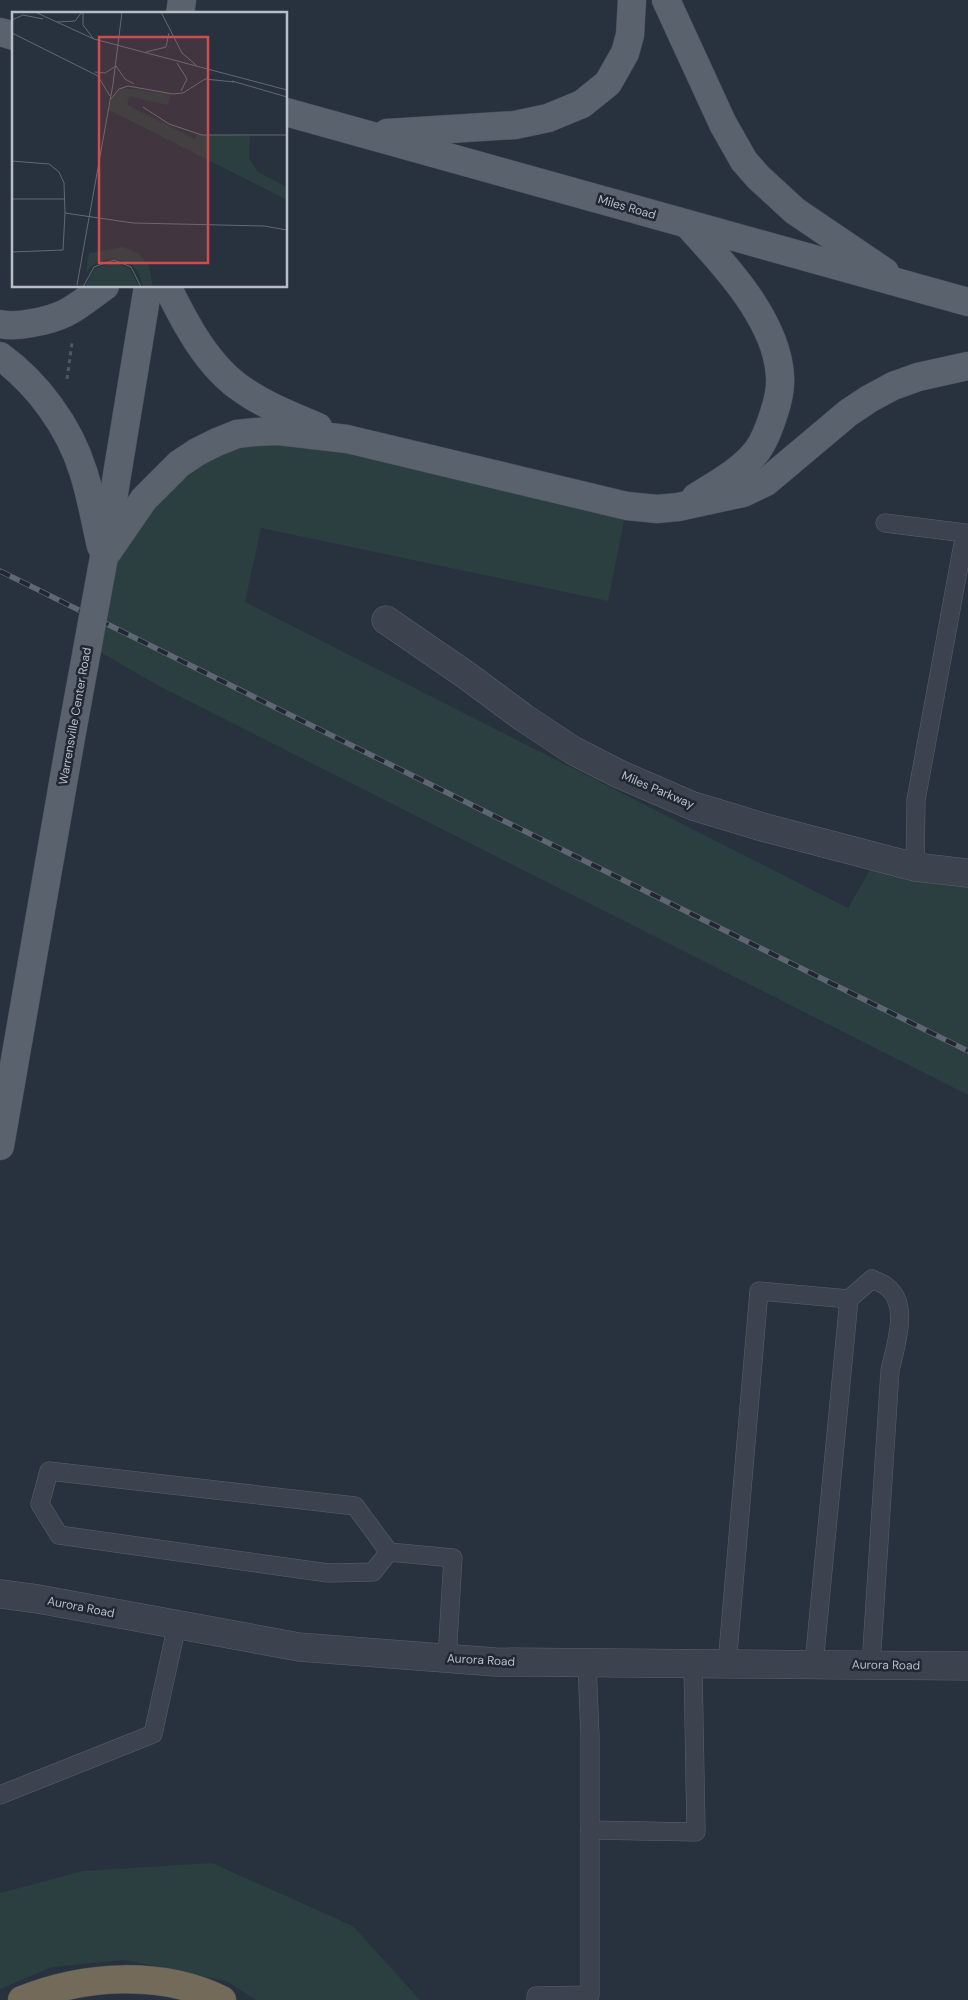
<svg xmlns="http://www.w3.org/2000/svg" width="968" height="2000" viewBox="0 0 968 2000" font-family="'DM Sans',sans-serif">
	<rect width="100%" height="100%" fill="#28313e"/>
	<!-- green -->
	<g fill="#2b3e40">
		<path d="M 256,432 L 627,506 L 608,601 L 261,528 L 245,602 L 848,908 L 877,858 L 968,873 L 968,1095 L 157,685 L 88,645 L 104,557 L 144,499 Z"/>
		<path d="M 212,1863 L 353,1926 L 420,2000 L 256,2000 L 226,1981 L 125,1960 L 52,1967 L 0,1989 L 0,1893 L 83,1871 Z"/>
	</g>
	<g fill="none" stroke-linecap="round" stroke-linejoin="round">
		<!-- service casing -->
		<g stroke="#5a616b" stroke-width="19">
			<g id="service">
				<path d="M 885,523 L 965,533 L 916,800 L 915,867"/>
				<path d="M 849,1299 L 872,1279 C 876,1281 882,1283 886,1286 C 911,1304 895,1346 890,1371 L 871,1665"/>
				<path d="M 389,1552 L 373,1572 L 328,1573 L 59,1535 L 40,1504 L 49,1471 L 355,1506 L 389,1552 L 453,1558 L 447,1658"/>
				<path d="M 727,1665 L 759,1291 L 849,1299 L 814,1664"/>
				<path d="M 0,1795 L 153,1734 L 177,1625"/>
				<path d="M 590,1830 L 696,1832 L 693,1664"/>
				<path d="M 536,2000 L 536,1996 L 590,1995 L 590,1736 L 587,1663"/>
			</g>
		</g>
		<!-- minor casing -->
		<g stroke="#5a616b" stroke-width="29">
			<g id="minor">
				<path d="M 386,620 L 466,675 L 524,718 L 574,751 L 619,774 L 693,806 L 766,828 L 915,867 L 968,873"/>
				<path d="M 0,1594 L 38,1599 L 299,1647 L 495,1662 L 968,1666"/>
			</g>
		</g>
		<!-- primary casing -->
		<g stroke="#454c57" stroke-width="29">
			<g id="primary">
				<path d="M 666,0 L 723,124 L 744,161 L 758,177 L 795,211 L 885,272"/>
				<path d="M 180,14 L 182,0"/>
				<path d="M 0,32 L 14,36"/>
				<path d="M 286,112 L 968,302"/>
				<path d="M 387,133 L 515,125 L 548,118 L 582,104 L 608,83 L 625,53 L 630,35 L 632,0"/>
				<path d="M 688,225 C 724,264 777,320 780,376 C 781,389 778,401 774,413 C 770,426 765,440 757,451 C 741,471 717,484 696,497"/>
				<path d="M 167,286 C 185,323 208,367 243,390 C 266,406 292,416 318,427"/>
				<path d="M 0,324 C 10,326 22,325 32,323 C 68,317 77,306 105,286"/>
				<path d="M 0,356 C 37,383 69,426 83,471 C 91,495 95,521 101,546"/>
				<path d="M 105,548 L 148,286"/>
				<path d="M 104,557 L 144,499 L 179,464 L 197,452 L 217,442 L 237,434 L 256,432 L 278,431 L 347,439 L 627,506 L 657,509 L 678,507 L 743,493 L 766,482 L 848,413 L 869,399 L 893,386 L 918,377 L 968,366"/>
				<path d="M 0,1146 L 70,743"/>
			</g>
		</g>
		<!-- motorway casing -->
		<g stroke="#474e58" stroke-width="29">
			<path id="motorway" d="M 22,2000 C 83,1975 161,1970 222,2000"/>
		</g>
		<!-- path -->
		<path stroke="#4a5b5e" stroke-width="3" stroke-dasharray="4 4" stroke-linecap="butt" d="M 67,379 L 72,343"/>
		<!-- service -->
		<use href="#service" stroke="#3c434e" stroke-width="18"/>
		<!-- minor -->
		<use href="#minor" stroke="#3c434e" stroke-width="28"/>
		<!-- primary -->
		<use href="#primary" stroke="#5a626e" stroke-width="28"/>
		<!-- motorway -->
		<use href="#motorway" stroke="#736a5a" stroke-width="28"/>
		<!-- rail casing -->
		<g stroke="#5f6774" stroke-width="5.5">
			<path id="rail" d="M 0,571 L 968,1051"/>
		</g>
		<!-- rail -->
		<use href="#rail" stroke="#212833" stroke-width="4" stroke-dasharray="11" stroke-linecap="butt"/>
		<!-- primary-bridge casing -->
		<g stroke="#454c57" stroke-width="29" stroke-linecap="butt">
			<path id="primary-bridge" d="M 70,743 L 104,557"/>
		</g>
		<!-- primary-bridge -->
		<use href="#primary-bridge" stroke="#5a626e" stroke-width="28"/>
	</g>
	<g text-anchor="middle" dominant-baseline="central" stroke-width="5" stroke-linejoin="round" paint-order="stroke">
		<!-- street labels -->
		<g font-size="12" fill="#b8bec8" stroke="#212833">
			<text transform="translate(627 207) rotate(16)">Miles Road</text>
			<text transform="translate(75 716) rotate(-80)">Warrensville Center Road</text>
			<text transform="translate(658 790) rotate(23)">Miles Parkway</text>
			<text transform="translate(81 1607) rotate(11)">Aurora Road</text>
			<text transform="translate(481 1660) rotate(3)">Aurora Road</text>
			<text transform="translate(886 1665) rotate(1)">Aurora Road</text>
		</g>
	</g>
	<!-- overview -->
	<g transform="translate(12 12)">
		<rect width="275" height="275" fill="#28313e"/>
		<path d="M 109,76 L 158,82 L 156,93 L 117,84 L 115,93 L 183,127 L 186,122 L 238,124 L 237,146 L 246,160 L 275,175 L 275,188 L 97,98 L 99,88 ZM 111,235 L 127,242 L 137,254 L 141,275 L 131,275 L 127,261 L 120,253 L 101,246 L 85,250 L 74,260 L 77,241 ZM 102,250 L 117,256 L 127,275 L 73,275 L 82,257 Z" fill="#2b3e40"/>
		<path fill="none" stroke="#626975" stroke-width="1" d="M 23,0 L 82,27 L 275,78M 71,0 L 71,13 L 81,26M 149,0 L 170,41 L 184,53M 0,8 L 11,3 L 31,7M 45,10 L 63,9 L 70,0M 0,21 L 86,64 L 98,84M 134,40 L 154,35 L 157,21M 165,51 L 175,67 L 169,79M 104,54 L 113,67 L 122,72M 83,60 L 93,61 L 104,54M 220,69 L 275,85M 99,87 L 107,77 L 116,74 L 161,82 L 171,81 L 193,67 L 222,70M 131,95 L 157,112 L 190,123 L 275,123M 0,149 L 37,152 L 47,160 L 52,171 L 53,201 L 121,211 L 252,214 L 275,218M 0,187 L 52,187M 0,240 L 51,238 L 53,201M 65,273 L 101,72 L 110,0M 71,275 L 82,255 L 102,248 L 119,255 L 129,275"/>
		<path fill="#ce4e50" fill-opacity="0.15" stroke="#ce4e50" stroke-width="2.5" d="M 87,25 L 196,25 L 196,251 L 87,251 Z"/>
		<rect width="275" height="275" fill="none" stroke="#b8bec8" stroke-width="2.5"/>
	</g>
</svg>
